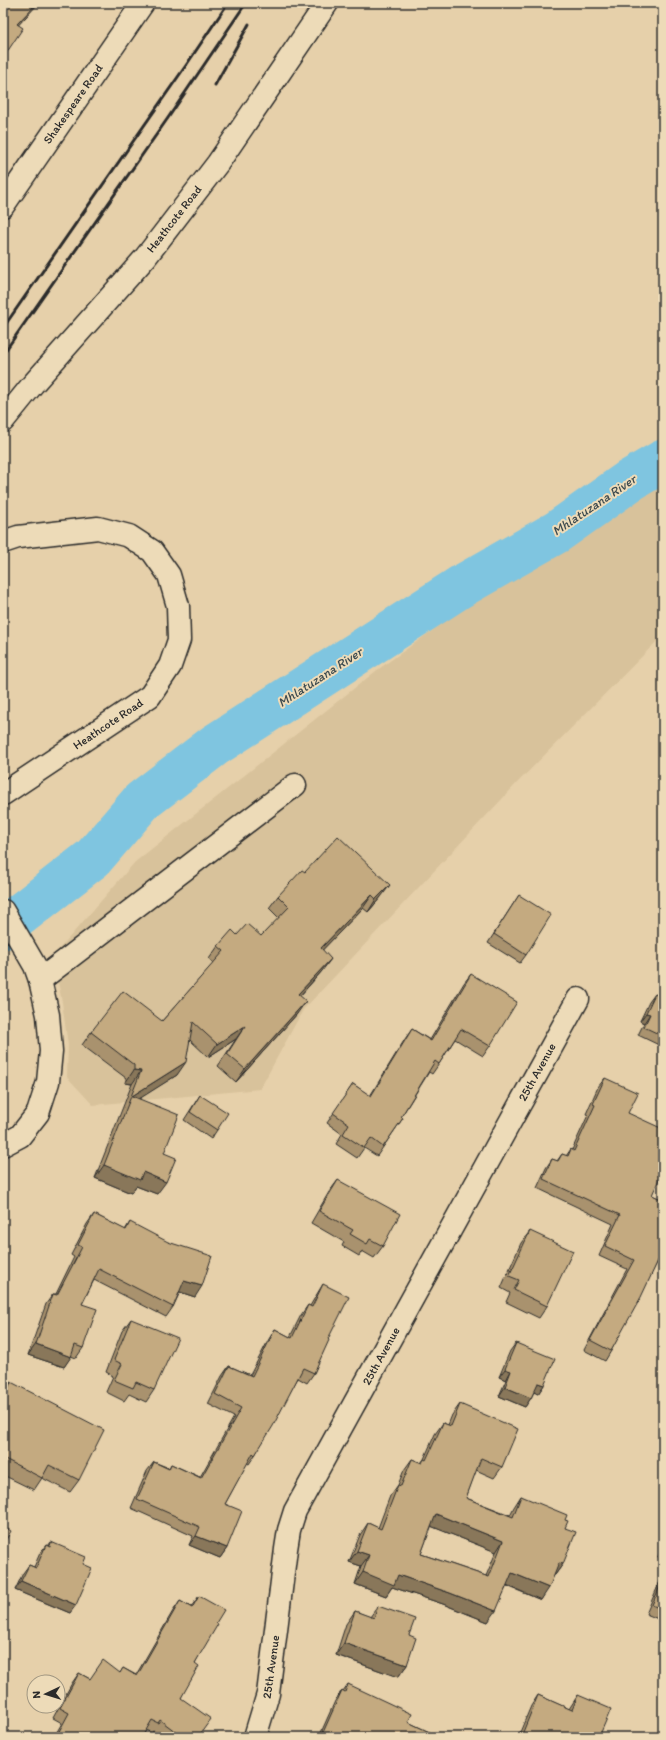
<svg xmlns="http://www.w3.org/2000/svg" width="666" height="1740" viewBox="0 0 666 1740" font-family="Itim,sans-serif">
	<rect width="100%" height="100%" fill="#e6d0aa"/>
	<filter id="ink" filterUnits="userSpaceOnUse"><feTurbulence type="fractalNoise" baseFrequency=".025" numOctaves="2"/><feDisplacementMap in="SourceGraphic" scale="8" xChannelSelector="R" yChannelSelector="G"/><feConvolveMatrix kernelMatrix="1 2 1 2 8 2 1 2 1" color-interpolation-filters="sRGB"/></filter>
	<g filter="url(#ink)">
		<!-- built -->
		<path fill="#d8c29b" d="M 663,473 L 663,635 L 518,782 L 303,1010 L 260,1089 L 93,1105 L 67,1077 L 68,1045 L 62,1002 L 53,956 L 135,862 L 376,671 L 580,524 Z"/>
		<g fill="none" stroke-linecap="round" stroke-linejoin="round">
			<!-- river -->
			<path stroke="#7fc5e0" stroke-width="43" d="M 3,928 L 93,858 L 142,801 L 215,745 L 460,587 L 557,532 L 629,481 L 663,461"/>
			<!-- minor casing -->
			<g stroke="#2b2b2b" stroke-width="25">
				<g id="minor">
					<path d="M 3,206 L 143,3"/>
					<path d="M 3,421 L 33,384 L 145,258 L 218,163 L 327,3"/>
					<path d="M 3,542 L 18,537 L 98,528 L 129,536 L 152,551 L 169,575 L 178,606 L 179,640 L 170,666 L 150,696 L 3,794"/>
					<path d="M 3,911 L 35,966 L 40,980 L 48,1015 L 51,1051 L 48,1082 L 38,1113 L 20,1136 L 3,1145"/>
					<path d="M 40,980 L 295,785"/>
					<path d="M 255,1737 L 268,1694 L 286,1549 L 289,1530 L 295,1511 L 578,999"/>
				</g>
			</g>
			<!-- minor -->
			<use href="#minor" stroke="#eddbb8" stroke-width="22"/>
			<!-- rail -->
			<g stroke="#2b2b2b" stroke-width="3">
				<path d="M 215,85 L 249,24"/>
				<path d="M 3,328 L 187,64 L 228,3"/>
				<path d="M 3,354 L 168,118 L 246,3"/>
			</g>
		</g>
		<!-- wall -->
		<g fill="#a9926e" stroke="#2b2b2b" fill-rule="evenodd">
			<path d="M 305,872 L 381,897 L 368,912 L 363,908 L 322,950 L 322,971 L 300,996 L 297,1014 L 236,1082 L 218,1066 L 236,1039 L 208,1057 L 190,1040 L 177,1075 L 139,1098 L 164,1153 L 157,1194 L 136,1186 L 131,1193 L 95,1178 L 132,1084 L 125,1083 L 126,1078 L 82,1045 L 91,1032 L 162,1021 L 214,963 L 209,959 L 218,946 L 237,935 L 261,936 L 279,918 L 269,908 L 278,896 Z"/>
			<path d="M 519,895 L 526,955 L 520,963 L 488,943 Z"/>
			<path d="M 471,974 L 490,1046 L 483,1056 L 455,1039 L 439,1064 L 432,1074 L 429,1072 L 401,1117 L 403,1118 L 377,1156 L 364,1148 L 357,1158 L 336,1144 L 342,1134 L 327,1123 L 353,1084 L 370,1096 L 405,1039 L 412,1029 L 430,1040 L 464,983 Z"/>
			<path d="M 655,994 L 663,998 L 663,1047 L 638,1035 L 644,1023 L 640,1021 L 649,1002 Z"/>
			<path d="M 605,1078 L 628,1113 L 652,1195 L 663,1200 L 663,1259 L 661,1262 L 658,1261 L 611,1351 L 605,1361 L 584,1350 L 627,1269 L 599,1256 L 613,1224 L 537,1188 L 546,1168 L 552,1159 L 557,1161 L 562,1154 L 566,1156 L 571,1149 L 572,1150 L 588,1115 L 586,1114 L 598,1087 Z"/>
			<path d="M 200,1095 L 217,1130 L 211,1139 L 184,1120 Z"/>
			<path d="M 338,1180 L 383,1246 L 374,1258 L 362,1251 L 359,1256 L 342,1246 L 344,1242 L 311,1223 L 329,1192 Z"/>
			<path d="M 94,1214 L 125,1230 L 130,1222 L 195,1297 L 180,1292 L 173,1307 L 166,1317 L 94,1280 L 82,1304 L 83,1348 L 76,1358 L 71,1356 L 64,1367 L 28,1355 L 46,1304 L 53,1294 L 56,1294 L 74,1257 L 71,1255 L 87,1224 Z"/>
			<path d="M 530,1231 L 547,1306 L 539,1318 L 506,1302 L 510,1293 L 501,1288 L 521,1243 Z"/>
			<path d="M 323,1284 L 328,1339 L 314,1373 L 307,1383 L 298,1378 L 255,1455 L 249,1464 L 247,1463 L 225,1504 L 227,1548 L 220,1558 L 189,1545 L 193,1536 L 131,1508 L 147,1471 L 154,1462 L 169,1468 L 171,1464 L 200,1477 L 234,1417 L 208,1404 L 222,1376 L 229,1366 L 250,1375 L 269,1339 L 275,1329 L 290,1337 L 301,1315 L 308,1305 L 310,1306 L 317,1294 Z"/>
			<path d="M 131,1319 L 154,1390 L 146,1402 L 129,1394 L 124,1401 L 106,1392 L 113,1376 L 106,1372 L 122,1331 Z"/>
			<path d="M 516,1343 L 544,1385 L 538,1394 L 534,1392 L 531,1398 L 525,1407 L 499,1396 L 506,1380 L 499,1377 L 510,1351 Z"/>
			<path d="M 11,1382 L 79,1480 L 70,1492 L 42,1478 L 34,1490 L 3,1475 L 3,1394 Z"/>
			<path d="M 460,1404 L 502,1467 L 494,1478 L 476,1470 L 466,1498 L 510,1515 L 514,1507 L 521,1496 L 565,1520 L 565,1528 L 563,1564 L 555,1575 L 554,1575 L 541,1600 L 507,1586 L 488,1622 L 443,1604 L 392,1587 L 386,1596 L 355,1584 L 361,1566 L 349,1562 L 360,1535 L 368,1523 L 378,1528 L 390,1496 L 398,1485 L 404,1470 L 412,1459 L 421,1463 L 424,1459 L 435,1434 L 443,1423 L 448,1425 L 452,1415 ZM 431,1526 L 496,1552 L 486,1576 L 421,1554 Z"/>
			<path d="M 51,1542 L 83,1564 L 70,1613 L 15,1590 L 23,1573 L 29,1565 L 34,1567 L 40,1553 L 46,1545 L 48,1546 Z"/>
			<path d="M 663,1545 L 663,1559 L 658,1557 Z"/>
			<path d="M 663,1574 L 663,1621 L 646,1614 Z"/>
			<path d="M 199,1596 L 216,1623 L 195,1663 L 181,1698 L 198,1737 L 162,1737 L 153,1731 L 151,1733 L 146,1730 L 142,1737 L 54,1737 L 62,1723 L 53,1718 L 72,1683 L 79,1673 L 90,1679 L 120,1673 L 123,1668 L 136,1675 L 173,1611 L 180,1601 L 191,1607 Z"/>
			<path d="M 378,1606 L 409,1635 L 407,1665 L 398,1677 L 336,1655 L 346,1624 L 355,1611 L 370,1617 Z"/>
			<path d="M 348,1684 L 408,1722 L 440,1737 L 319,1737 L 335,1701 L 342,1690 L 343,1691 Z"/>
			<path d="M 538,1695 L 569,1709 L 578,1695 L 599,1737 L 518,1737 L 531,1706 Z"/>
		</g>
		<!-- shaded-wall -->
		<g fill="#89775a" stroke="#2b2b2b">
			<path d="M 37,3 L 39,3 L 12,32 L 17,24 Z"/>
			<path d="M 390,885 L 381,897 L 368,912 L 376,899 Z"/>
			<path d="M 372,895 L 363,908 L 312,961 L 321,948 Z"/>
			<path d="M 331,959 L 322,971 L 290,1007 L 298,994 Z"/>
			<path d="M 306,1001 L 297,1014 L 236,1082 L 245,1069 Z"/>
			<path d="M 646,1013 L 650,1014 L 644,1023 L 640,1021 Z"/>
			<path d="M 245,1026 L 236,1039 L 208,1057 L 217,1044 Z"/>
			<path d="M 186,1062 L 177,1075 L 128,1106 L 132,1096 Z"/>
			<path d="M 134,1070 L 141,1071 L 132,1084 L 125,1083 Z"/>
			<path d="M 104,1165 L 143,1172 L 166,1182 L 157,1194 L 136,1186 L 131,1193 L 95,1178 Z"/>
			<path d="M 184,1281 L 202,1286 L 195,1297 L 177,1291 Z"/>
			<path d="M 36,1344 L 71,1357 L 64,1367 L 28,1355 Z"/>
			<path d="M 505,1369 L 511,1371 L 506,1380 L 499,1377 Z"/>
			<path d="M 538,1383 L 544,1385 L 538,1394 L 532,1391 Z"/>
			<path d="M 505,1387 L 531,1398 L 525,1407 L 499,1396 Z"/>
			<path d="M 436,1514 L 503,1541 L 496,1552 L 428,1525 Z"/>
			<path d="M 196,1536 L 227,1548 L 220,1558 L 189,1545 Z"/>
			<path d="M 663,1550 L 663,1559 L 658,1557 Z"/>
			<path d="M 357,1551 L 369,1555 L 361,1566 L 349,1562 Z"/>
			<path d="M 559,1563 L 563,1564 L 555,1575 L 551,1574 Z"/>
			<path d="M 363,1572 L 398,1575 L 450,1593 L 496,1611 L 488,1622 L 443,1604 L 392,1587 L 386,1596 L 355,1584 Z"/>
			<path d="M 512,1573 L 549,1588 L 541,1600 L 504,1584 Z"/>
			<path d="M 21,1581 L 76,1605 L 70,1613 L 15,1590 Z"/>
			<path d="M 344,1643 L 407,1665 L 398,1677 L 336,1655 Z"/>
		</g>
		<!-- building -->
		<g fill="#c4aa80" stroke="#2b2b2b" fill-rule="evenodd">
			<path d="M 3,3 L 37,3 L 17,24 L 23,28 L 3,58 Z"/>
			<path d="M 338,836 L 390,885 L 376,899 L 372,895 L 321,948 L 331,959 L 298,994 L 306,1001 L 245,1069 L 227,1054 L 245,1026 L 217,1044 L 193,1022 L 186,1062 L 132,1096 L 179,1115 L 164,1153 L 176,1158 L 166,1182 L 143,1172 L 140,1180 L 104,1165 L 141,1071 L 134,1070 L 134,1065 L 91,1032 L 123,991 L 162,1021 L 224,951 L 218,946 L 232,930 L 237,935 L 247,924 L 261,936 L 289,907 L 278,896 L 302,870 L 305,872 Z"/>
			<path d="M 519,895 L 551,915 L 526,955 L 494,934 Z"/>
			<path d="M 471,974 L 517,1002 L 490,1046 L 461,1029 L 439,1064 L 435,1061 L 401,1117 L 403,1118 L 383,1147 L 371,1138 L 364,1148 L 343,1134 L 349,1124 L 333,1113 L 353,1084 L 371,1096 L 412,1029 L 431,1041 Z"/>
			<path d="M 655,994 L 663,998 L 663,1036 L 644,1027 L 650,1014 L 646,1013 Z"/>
			<path d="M 605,1078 L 638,1093 L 628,1113 L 663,1129 L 663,1170 L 652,1195 L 663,1200 L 663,1250 L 641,1297 L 611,1351 L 590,1340 L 634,1260 L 605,1246 L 620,1215 L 543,1179 L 552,1159 L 558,1161 L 562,1154 L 568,1156 L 571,1149 L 574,1151 L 595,1105 L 593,1104 Z"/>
			<path d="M 200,1095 L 228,1113 L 217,1130 L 190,1112 Z"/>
			<path d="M 338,1180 L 400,1214 L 383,1246 L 370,1239 L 367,1244 L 350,1234 L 353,1230 L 319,1211 Z"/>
			<path d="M 94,1214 L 126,1230 L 130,1222 L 168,1242 L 212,1256 L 202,1286 L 184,1281 L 173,1307 L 99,1269 L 82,1304 L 97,1309 L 83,1348 L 75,1345 L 71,1357 L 36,1344 L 53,1294 L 57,1295 L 82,1247 L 78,1245 Z"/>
			<path d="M 530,1231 L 573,1251 L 547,1306 L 514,1290 L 519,1280 L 509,1276 Z"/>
			<path d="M 323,1284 L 349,1297 L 328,1339 L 329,1340 L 314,1373 L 303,1368 L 273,1426 L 255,1455 L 253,1453 L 225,1504 L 242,1511 L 227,1548 L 196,1536 L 200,1527 L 137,1499 L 154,1462 L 169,1469 L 171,1464 L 201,1478 L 241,1408 L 215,1394 L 229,1366 L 252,1376 L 275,1329 L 292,1338 L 308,1305 L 312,1307 Z"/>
			<path d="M 131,1319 L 178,1338 L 154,1390 L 136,1382 L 133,1388 L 114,1380 L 122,1364 L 114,1360 Z"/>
			<path d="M 516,1343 L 555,1359 L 544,1385 L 538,1383 L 531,1398 L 505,1387 L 511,1371 L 505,1369 Z"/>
			<path d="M 11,1382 L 104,1430 L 79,1480 L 49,1465 L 42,1478 L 3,1458 L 3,1399 Z"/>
			<path d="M 460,1404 L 518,1429 L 502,1467 L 481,1458 L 466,1498 L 513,1517 L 521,1496 L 567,1515 L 565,1520 L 568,1521 L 565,1528 L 576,1532 L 563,1564 L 559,1563 L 549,1588 L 512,1573 L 496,1611 L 450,1593 L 398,1575 L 394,1585 L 363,1572 L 369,1555 L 357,1551 L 368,1523 L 381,1529 L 398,1485 L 401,1486 L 412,1459 L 422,1463 L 424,1459 L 426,1460 L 443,1423 L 451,1426 ZM 436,1514 L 503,1541 L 489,1577 L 421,1554 Z"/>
			<path d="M 3,1526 L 11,1531 L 3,1545 Z"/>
			<path d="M 51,1542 L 86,1557 L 83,1564 L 92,1568 L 76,1605 L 21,1581 L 29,1565 L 36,1568 L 46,1545 L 50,1547 Z"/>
			<path d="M 663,1579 L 663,1610 L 652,1605 Z"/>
			<path d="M 199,1596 L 224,1610 L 216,1623 L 218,1624 L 195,1663 L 199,1666 L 181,1698 L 211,1719 L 198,1737 L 183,1737 L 160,1720 L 158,1723 L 152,1720 L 142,1737 L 56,1737 L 69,1713 L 60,1708 L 79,1673 L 90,1679 L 103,1660 L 120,1673 L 123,1668 L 137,1676 L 180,1601 L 192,1608 Z"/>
			<path d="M 378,1606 L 415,1619 L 409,1635 L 416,1638 L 407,1665 L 344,1643 L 355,1611 L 374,1618 Z"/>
			<path d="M 348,1684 L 412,1714 L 408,1722 L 440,1737 L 377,1737 L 371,1734 L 369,1737 L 321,1737 L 342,1690 L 345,1692 Z"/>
			<path d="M 538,1695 L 572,1710 L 578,1695 L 611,1709 L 599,1737 L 521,1737 Z"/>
			<path d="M 3,1709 L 7,1712 L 3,1719 L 6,1721 L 3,1725 Z"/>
		</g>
	</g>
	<g text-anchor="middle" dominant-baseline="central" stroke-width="4" stroke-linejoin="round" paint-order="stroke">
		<!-- street labels -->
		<g font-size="12" fill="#2b2b2b" stroke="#eddbb8">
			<text transform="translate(73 104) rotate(-55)">Shakespeare Road</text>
			<text transform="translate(174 219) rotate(-52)">Heathcote Road</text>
			<text transform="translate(108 724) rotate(-34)">Heathcote Road</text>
			<text transform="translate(537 1072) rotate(-61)">25th Avenue</text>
			<text transform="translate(381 1356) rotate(-61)">25th Avenue</text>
			<text transform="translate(271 1667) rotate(-82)">25th Avenue</text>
		</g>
		<!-- water labels -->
		<g font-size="13" font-style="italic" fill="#3c4a4f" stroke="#eddbb8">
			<text transform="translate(594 505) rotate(-34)">Mhlatuzana River</text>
			<text transform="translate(320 677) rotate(-33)">Mhlatuzana River</text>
		</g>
	</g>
	<!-- margin -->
	<rect width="666" height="1740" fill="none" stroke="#eddbb8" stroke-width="16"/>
	<rect x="8" y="8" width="650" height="1724" fill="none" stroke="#2b2b2b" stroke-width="1.5" filter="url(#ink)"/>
	<!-- north arrow -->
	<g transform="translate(46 1694) rotate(266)"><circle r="19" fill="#eddbb8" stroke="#9f9580"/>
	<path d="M0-3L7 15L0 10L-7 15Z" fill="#2b2b2b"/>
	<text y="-6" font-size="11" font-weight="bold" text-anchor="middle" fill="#2b2b2b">N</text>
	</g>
</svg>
